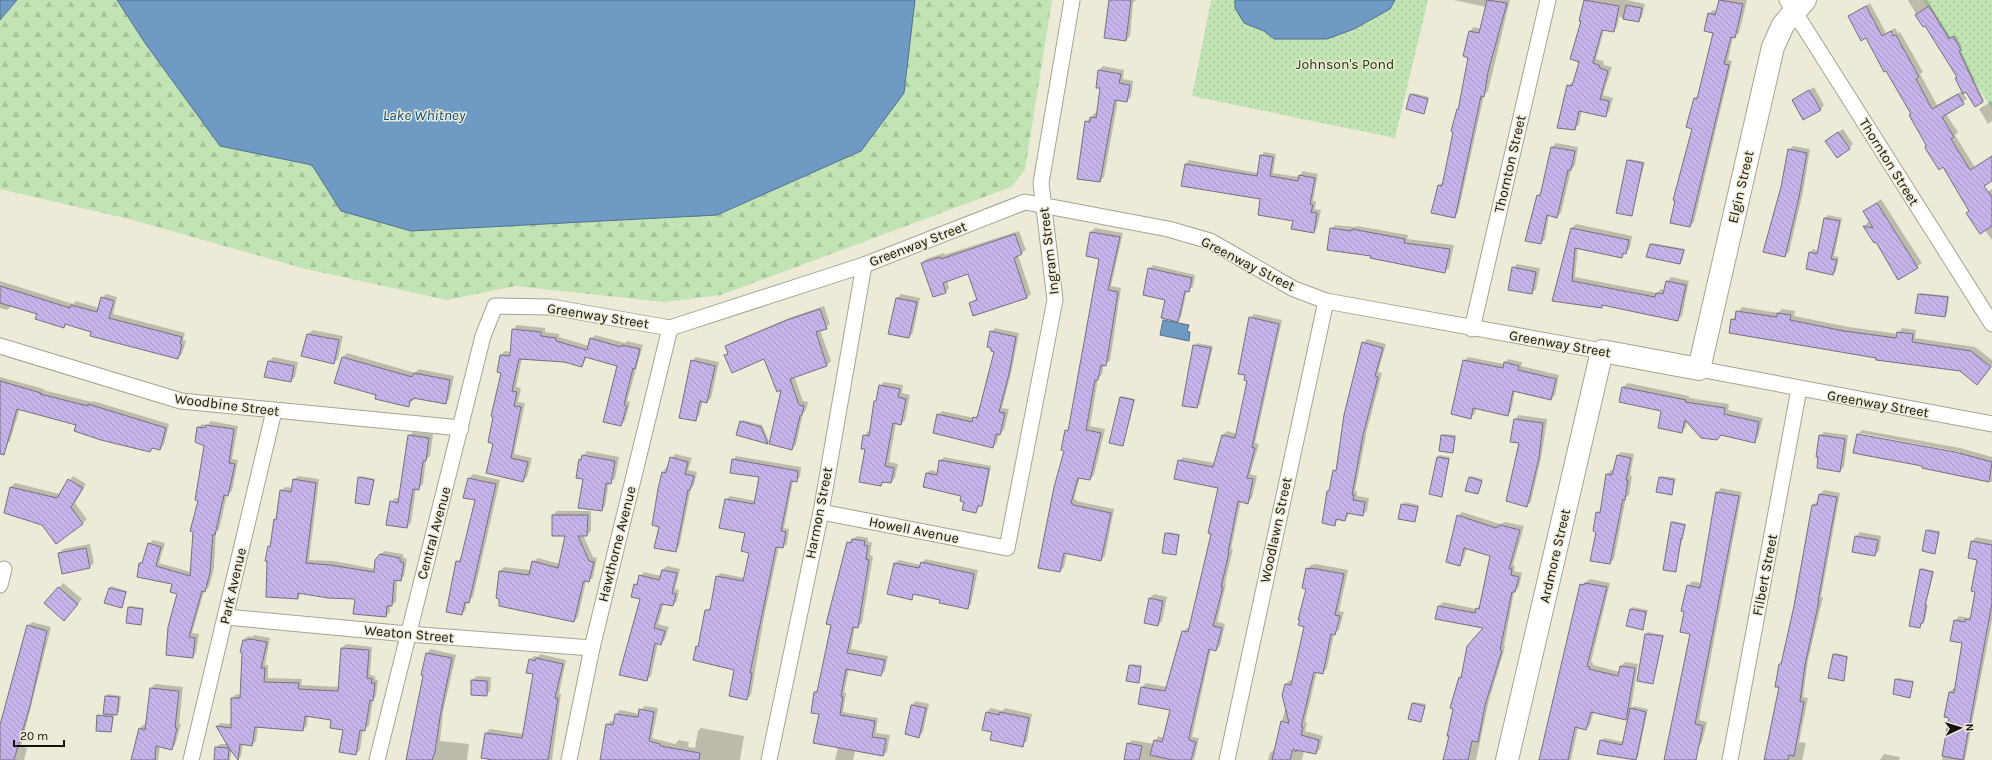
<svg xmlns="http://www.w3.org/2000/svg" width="1992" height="760" viewBox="0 0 1992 760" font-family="Karla,sans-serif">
	<defs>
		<pattern id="forest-firs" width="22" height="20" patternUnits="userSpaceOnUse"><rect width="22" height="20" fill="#c2e4b5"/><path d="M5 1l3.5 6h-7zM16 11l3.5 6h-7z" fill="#a6c39a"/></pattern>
		<pattern id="park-dots" width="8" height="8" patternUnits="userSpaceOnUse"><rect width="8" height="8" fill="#c2e4b5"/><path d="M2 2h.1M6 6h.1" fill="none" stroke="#a6c39a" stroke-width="1.8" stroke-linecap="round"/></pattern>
		<pattern id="building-back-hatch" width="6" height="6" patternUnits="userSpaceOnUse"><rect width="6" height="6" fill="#c5b3e9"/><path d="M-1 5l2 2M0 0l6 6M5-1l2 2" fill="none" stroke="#a899c7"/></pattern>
	</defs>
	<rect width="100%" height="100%" fill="#eeead8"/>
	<!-- forest -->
	<path fill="url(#forest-firs)" d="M 17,0 L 117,0 L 145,43 L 220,146 L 312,165 L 341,211 L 904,93 L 915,0 L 1052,0 L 1025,170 L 1011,187 L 721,295 L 664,302 L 515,286 L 447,300 L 302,268 L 133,220 L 0,189 L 0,20 Z"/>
	<!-- park -->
	<g fill="url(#park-dots)">
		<path d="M 1211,0 L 1428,0 L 1395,138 L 1192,96 Z"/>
		<path d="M 1923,0 L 1992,0 L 1992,109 Z"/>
	</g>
	<!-- water -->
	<g fill="#6f9ac4" stroke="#53718d">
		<path d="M 0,0 L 17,0 L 0,20 Z"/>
		<path d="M 117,0 L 915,0 L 904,93 L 861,151 L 717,215 L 411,231 L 341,211 L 312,165 L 220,146 L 145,43 Z"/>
		<path d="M 1235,0 L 1395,0 L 1390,9 L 1354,29 L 1327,39 L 1274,39 L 1264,31 L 1244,23 L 1235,8 Z"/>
		<path d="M 1163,320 L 1189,325 L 1187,331 L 1190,332 L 1189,341 L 1160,335 Z"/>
	</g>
	<!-- shadow -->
	<g fill="#0003" fill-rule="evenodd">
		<path d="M 1111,0 L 1136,0 L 1133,3 L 1130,36 L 1126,40 Z"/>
		<path d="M 1454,0 L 1510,0 L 1488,91 L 1484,95 L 1458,213 L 1454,217 L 1439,185 L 1444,182 L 1458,110 L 1460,108 L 1469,57 L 1470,31 L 1474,27 L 1481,29 L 1486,7 Z"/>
		<path d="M 1585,0 L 1627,0 L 1645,4 L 1642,17 L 1638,21 L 1619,17 L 1617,27 L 1613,31 L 1604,30 L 1596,59 L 1603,61 L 1604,65 L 1612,67 L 1603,95 L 1613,98 L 1609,112 L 1605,116 L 1582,110 L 1579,125 L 1574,129 L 1568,86 L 1572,82 L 1574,82 L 1580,61 L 1583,20 L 1580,20 Z"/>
		<path d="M 1720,0 L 1747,0 L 1739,33 L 1733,37 L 1728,60 L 1732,61 L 1694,222 L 1690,226 L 1671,222 L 1680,173 L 1683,170 L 1693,128 L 1695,98 L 1699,94 L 1714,32 L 1709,14 L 1713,10 L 1717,11 Z"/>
		<path d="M 1908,0 L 1927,0 L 1951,38 L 1955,35 L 1962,47 L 1960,49 L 1984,100 L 1983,102 L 1967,91 L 1963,93 L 1967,99 L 1946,114 L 1958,132 L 1955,135 L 1976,169 L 1972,173 L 1943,166 L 1927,144 L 1912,114 L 1867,36 L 1849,16 L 1870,3 L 1886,33 L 1895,28 L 1898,33 L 1900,32 L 1923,72 L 1920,74 L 1937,105 L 1962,91 L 1958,77 L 1926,24 L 1923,26 Z"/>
		<path d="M 1103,66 L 1124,70 L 1123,79 L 1133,81 L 1131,97 L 1127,101 L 1118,100 L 1104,177 L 1100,181 L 1086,122 L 1095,113 L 1098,114 L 1101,88 L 1099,70 Z"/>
		<path d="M 1814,87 L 1824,105 L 1820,110 L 1793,100 Z"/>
		<path d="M 1413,93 L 1429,97 L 1424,113 L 1411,95 Z"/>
		<path d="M 1992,101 L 1992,121 L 1988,124 L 1979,109 Z"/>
		<path d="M 1843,129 L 1853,144 L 1849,149 L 1831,137 Z"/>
		<path d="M 1556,143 L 1578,147 L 1575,165 L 1571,170 L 1561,213 L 1557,217 L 1549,215 L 1545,239 L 1541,243 L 1538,195 L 1542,191 L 1552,147 Z"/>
		<path d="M 1793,146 L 1810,149 L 1803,192 L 1789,252 L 1785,256 L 1782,188 L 1789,150 Z"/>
		<path d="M 1264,152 L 1276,154 L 1273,173 L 1299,177 L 1303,171 L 1318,174 L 1313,201 L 1316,201 L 1315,209 L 1321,210 L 1317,228 L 1314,232 L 1294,221 L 1262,198 L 1186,164 L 1189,160 L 1258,173 L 1261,156 Z"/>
		<path d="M 1629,159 L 1645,162 L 1631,214 L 1627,161 Z"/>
		<path d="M 1992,189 L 1992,240 L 1970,210 L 1972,202 Z"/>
		<path d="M 1881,199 L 1922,263 L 1899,278 L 1876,241 L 1874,242 L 1864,226 L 1868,222 L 1871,223 L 1864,212 Z"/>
		<path d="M 1828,215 L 1842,218 L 1834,256 L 1839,257 L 1836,271 L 1833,274 L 1810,252 L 1813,249 L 1819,251 L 1825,218 Z"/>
		<path d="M 1576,224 L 1632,236 L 1630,248 L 1622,257 L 1578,248 L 1575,277 L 1657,293 L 1661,289 L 1665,290 L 1667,282 L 1671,277 L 1689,281 L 1682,316 L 1677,320 L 1604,304 L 1601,307 L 1553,301 L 1572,228 Z"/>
		<path d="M 1335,225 L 1355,227 L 1357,226 L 1408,235 L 1407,239 L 1454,245 L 1449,268 L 1444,272 L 1372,255 L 1331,229 Z"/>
		<path d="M 1095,228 L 1123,233 L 1111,286 L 1121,288 L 1110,361 L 1104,364 L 1102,375 L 1098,378 L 1090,426 L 1105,429 L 1094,475 L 1090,479 L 1080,477 L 1074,499 L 1077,500 L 1076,501 L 1114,509 L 1105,556 L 1101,560 L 1067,553 L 1064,567 L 1060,571 L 1066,431 L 1069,428 L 1100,258 L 1087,255 L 1091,232 Z"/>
		<path d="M 1019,231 L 1026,250 L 1018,255 L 1031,294 L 1027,298 L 970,303 L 977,298 L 969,273 L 947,280 L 949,288 L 946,292 L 922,263 L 926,259 L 944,253 L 944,255 Z"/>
		<path d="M 1652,243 L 1685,249 L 1682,261 L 1680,262 L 1651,245 Z"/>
		<path d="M 1517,264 L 1540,268 L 1536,289 L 1532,293 L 1513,268 Z"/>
		<path d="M 1153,265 L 1195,275 L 1193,287 L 1187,290 L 1181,317 L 1178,321 L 1149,269 Z"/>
		<path d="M 0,281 L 73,304 L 76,301 L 99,308 L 102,298 L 106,294 L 117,297 L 113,314 L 185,333 L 183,340 L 186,341 L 182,354 L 178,358 L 67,324 L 64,327 L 38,314 L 11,306 L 7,310 L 0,308 Z"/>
		<path d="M 1921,293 L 1949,296 L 1947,314 L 1945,316 L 1919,295 Z"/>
		<path d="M 901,294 L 920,298 L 913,333 L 909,337 L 897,298 Z"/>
		<path d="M 824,306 L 830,324 L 820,330 L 831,361 L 827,365 L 794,376 L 803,401 L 808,402 L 806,410 L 803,413 L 796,445 L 792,449 L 783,388 L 765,357 L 725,356 L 729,352 L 726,347 L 730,343 L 792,317 Z"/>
		<path d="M 1742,307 L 1778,313 L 1782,309 L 1795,311 L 1794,316 L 1849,327 L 1898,334 L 1902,328 L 1916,330 L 1915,338 L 1975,347 L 1992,360 L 1992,366 L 1977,384 L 1960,371 L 1877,357 L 1732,320 Z"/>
		<path d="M 1254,314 L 1282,320 L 1255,443 L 1259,444 L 1250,474 L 1257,476 L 1252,498 L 1248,502 L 1241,501 L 1231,549 L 1233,549 L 1225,583 L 1226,584 L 1217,622 L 1225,624 L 1220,646 L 1216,650 L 1211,649 L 1193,732 L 1192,737 L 1199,738 L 1194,760 L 1125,760 L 1128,744 L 1132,740 L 1154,744 L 1158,736 L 1164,738 L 1171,710 L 1139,703 L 1142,687 L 1146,683 L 1167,687 L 1183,632 L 1187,628 L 1190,628 L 1212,533 L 1219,488 L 1179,461 L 1183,457 L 1215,463 L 1223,435 L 1227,431 L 1237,434 L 1249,380 L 1250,318 Z"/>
		<path d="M 517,325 L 545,328 L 545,332 L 559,334 L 559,337 L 589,346 L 591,339 L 595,335 L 625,343 L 627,341 L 643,345 L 627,401 L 630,402 L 625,421 L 621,425 L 618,366 L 587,357 L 582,366 L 564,361 L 522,358 L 516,387 L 521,388 L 518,402 L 525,403 L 514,454 L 532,458 L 527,477 L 523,481 L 494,443 L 502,372 L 498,372 L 501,355 L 505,351 L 511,352 L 513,330 Z"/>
		<path d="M 995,328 L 1019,333 L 1012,369 L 1002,408 L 1009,409 L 1004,430 L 999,434 L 997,443 L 993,447 L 938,415 L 942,411 L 974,418 L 979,414 L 995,351 L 991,332 Z"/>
		<path d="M 313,330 L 343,336 L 338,359 L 333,363 L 302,355 L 308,334 Z"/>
		<path d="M 1367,339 L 1386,344 L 1378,372 L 1382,373 L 1367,430 L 1355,491 L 1357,492 L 1357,496 L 1369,498 L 1367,511 L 1363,515 L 1350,513 L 1345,520 L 1339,519 L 1335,524 L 1328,491 L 1331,489 L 1334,471 L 1338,467 L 1363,343 Z"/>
		<path d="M 1197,343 L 1213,346 L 1200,404 L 1197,407 L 1194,346 Z"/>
		<path d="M 347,353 L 415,373 L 419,369 L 454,376 L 449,399 L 445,403 L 413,398 L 409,406 L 377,395 L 343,357 Z"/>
		<path d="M 273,357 L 298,362 L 295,377 L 291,381 L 266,376 L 269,361 Z"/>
		<path d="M 696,357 L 719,362 L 711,398 L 707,402 L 703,401 L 699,416 L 695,420 L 692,361 Z"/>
		<path d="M 1468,357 L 1504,364 L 1508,359 L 1522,362 L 1521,366 L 1559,375 L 1555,395 L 1551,399 L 1515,391 L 1511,411 L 1508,415 L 1476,408 L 1475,414 L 1471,417 L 1464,361 Z"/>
		<path d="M 0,377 L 44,389 L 43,390 L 92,402 L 93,401 L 169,424 L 164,445 L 160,449 L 154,447 L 150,451 L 77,424 L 20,408 L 10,441 L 6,445 L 0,443 Z"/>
		<path d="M 884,382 L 903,385 L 902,393 L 910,395 L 905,420 L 901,424 L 896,423 L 889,462 L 898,464 L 895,478 L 891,482 L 885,481 L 880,485 L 867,449 L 864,436 L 868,431 L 871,432 L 880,386 Z"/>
		<path d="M 1628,383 L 1689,396 L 1689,398 L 1729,404 L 1728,410 L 1763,418 L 1758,437 L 1754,442 L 1722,434 L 1717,439 L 1687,421 L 1686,427 L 1682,431 L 1662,410 L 1623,387 Z"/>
		<path d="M 1122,396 L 1135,399 L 1123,445 L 1120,398 Z"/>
		<path d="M 1519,415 L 1547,419 L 1542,453 L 1531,502 L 1527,506 L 1521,442 L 1511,441 L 1515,419 Z"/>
		<path d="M 743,420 L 762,425 L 769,441 L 767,443 L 737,434 Z"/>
		<path d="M 211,421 L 238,426 L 232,459 L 238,460 L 232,491 L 227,494 L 219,530 L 216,532 L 214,568 L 209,587 L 204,591 L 192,633 L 199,634 L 196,653 L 192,657 L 179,593 L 174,584 L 140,563 L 144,560 L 149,544 L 153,540 L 165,543 L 159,563 L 191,572 L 205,445 L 198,428 L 202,424 L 208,425 Z"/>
		<path d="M 1862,430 L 1960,448 L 1992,457 L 1992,482 L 1923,467 L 1924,465 L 1854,452 L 1858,434 ZM 1859,433 L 1960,452 L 1960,454 L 1859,435 Z"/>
		<path d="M 413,432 L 433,434 L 430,456 L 426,460 L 423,484 L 419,488 L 416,488 L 411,523 L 407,527 L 391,502 L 395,498 L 400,498 L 409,436 Z"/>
		<path d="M 1824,432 L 1848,435 L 1844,467 L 1839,471 L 1820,436 Z"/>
		<path d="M 1444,434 L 1456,435 L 1452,452 L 1442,436 Z"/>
		<path d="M 587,451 L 619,457 L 615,479 L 609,482 L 605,506 L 601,510 L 584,478 L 580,460 Z"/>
		<path d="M 1621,452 L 1634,454 L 1630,476 L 1632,476 L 1629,495 L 1626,497 L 1614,559 L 1610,563 L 1598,531 L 1597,513 L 1601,509 L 1607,474 L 1611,470 L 1614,471 L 1618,455 Z"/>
		<path d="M 675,454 L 692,458 L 688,470 L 697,472 L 694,485 L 691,488 L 679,547 L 675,551 L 660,526 L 663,472 Z"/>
		<path d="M 1439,455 L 1450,457 L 1441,496 L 1430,494 Z"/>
		<path d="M 736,456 L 801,467 L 800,477 L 796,481 L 793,481 L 784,528 L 789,529 L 787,544 L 783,547 L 779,546 L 763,622 L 751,695 L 747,699 L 735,669 L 697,647 L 699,644 L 706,610 L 712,607 L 717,577 L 720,573 L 745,578 L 750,552 L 746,533 L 726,500 L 730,496 L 756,501 L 761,476 L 733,460 Z"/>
		<path d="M 944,457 L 991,466 L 984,502 L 980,505 L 976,512 L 965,501 L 963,496 L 924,486 L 927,473 L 930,470 L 938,472 L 940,461 Z"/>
		<path d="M 473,474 L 500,480 L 473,597 L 467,601 L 466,610 L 461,614 L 456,562 L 462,558 L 476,499 L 465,497 L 469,478 Z"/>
		<path d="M 73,476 L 86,484 L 75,503 L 87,519 L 82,524 L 42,524 L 5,513 L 11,487 L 15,483 L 60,494 Z"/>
		<path d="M 298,476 L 319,479 L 309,560 L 334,561 L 375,569 L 380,555 L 384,551 L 403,554 L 403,557 L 407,559 L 404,576 L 400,580 L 397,580 L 396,602 L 390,605 L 390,612 L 386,616 L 356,598 L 301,593 L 298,598 L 269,547 L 271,544 L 281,491 L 285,487 L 293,488 L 294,480 Z"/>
		<path d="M 361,476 L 375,479 L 369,504 L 359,478 Z"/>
		<path d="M 1471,476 L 1483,479 L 1478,493 L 1470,478 Z"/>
		<path d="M 1662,476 L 1676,478 L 1672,494 L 1660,478 Z"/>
		<path d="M 1721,488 L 1742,492 L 1699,720 L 1707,722 L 1702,742 L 1691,760 L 1665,760 L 1691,633 L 1685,611 L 1688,586 L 1692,581 L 1701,583 L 1717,493 Z"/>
		<path d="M 1824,490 L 1840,493 L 1821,597 L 1823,597 L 1808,660 L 1803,697 L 1808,698 L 1799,742 L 1806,743 L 1802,760 L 1765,760 L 1780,687 L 1780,665 L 1782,662 L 1795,606 L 1813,505 L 1818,501 L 1819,495 Z"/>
		<path d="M 1404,502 L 1419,505 L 1415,521 L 1399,518 Z"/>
		<path d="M 557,511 L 591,511 L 591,531 L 587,535 L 583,535 L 593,557 L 597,558 L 593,577 L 589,581 L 586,581 L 578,617 L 574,621 L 500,571 L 504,567 L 531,570 L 533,562 L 538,558 L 560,564 L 566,535 L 553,515 Z"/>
		<path d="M 1462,512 L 1500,524 L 1505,522 L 1524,526 L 1513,565 L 1515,566 L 1514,571 L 1522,573 L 1519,587 L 1514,592 L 1504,646 L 1505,647 L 1489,700 L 1476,760 L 1444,760 L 1450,735 L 1460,677 L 1463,674 L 1485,628 L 1439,606 L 1443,602 L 1476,609 L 1481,604 L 1492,555 L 1467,548 L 1463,561 L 1459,565 L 1458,516 Z"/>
		<path d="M 1673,521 L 1686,524 L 1675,571 L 1672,522 Z"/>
		<path d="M 1929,529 L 1940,531 L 1935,552 L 1927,531 Z"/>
		<path d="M 1168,532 L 1180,534 L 1175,554 L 1166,533 Z"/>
		<path d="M 1860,532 L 1881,536 L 1879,551 L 1875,555 L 1856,536 Z"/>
		<path d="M 857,536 L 868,538 L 868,542 L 872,542 L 870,555 L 873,556 L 862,623 L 858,627 L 855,626 L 851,649 L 888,656 L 885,671 L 881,675 L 849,669 L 844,693 L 846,693 L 843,712 L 878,718 L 876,733 L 890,735 L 887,752 L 883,756 L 855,751 L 853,760 L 835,760 L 838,747 L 820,713 L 815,692 L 819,688 L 848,543 Z"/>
		<path d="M 1976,537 L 1992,540 L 1992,620 L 1965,760 L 1942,760 L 1949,726 L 1949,692 L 1954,688 L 1956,689 L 1963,643 L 1955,621 L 1959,616 L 1968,618 L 1972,615 L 1976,591 L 1978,559 L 1972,541 Z"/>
		<path d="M 90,544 L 94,563 L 89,567 L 59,554 L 63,549 Z"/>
		<path d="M 925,559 L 978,570 L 971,604 L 967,608 L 941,599 L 915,594 L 911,599 L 895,563 L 899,560 L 921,565 Z"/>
		<path d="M 1316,564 L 1348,570 L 1339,611 L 1344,612 L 1339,630 L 1334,634 L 1327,668 L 1323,673 L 1317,671 L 1305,722 L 1307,723 L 1305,731 L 1323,736 L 1320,749 L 1316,753 L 1304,751 L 1302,760 L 1268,760 L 1270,753 L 1275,749 L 1286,706 L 1286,684 L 1290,680 L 1293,681 L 1305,626 L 1307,569 L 1311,565 Z"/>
		<path d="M 667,566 L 680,569 L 675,589 L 679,590 L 677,601 L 673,605 L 664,603 L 658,624 L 669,627 L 665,639 L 661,644 L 658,643 L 651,676 L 647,680 L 641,598 L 635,585 L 644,572 L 661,576 L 662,570 Z"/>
		<path d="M 1922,568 L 1934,571 L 1926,604 L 1928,605 L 1925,620 L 1919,627 L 1920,570 Z"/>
		<path d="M 1590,579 L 1610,583 L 1591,662 L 1593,663 L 1593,665 L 1620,672 L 1621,666 L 1625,662 L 1638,664 L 1631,709 L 1634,706 L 1648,709 L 1638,757 L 1634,760 L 1599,753 L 1601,741 L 1604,738 L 1624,742 L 1630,714 L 1626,718 L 1594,711 L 1590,725 L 1586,729 L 1578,727 L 1571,760 L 1541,760 L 1581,585 Z"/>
		<path d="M 63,583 L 82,599 L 68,615 L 45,603 Z"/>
		<path d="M 111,586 L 127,591 L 122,607 L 110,588 Z"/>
		<path d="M 1154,594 L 1167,597 L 1162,621 L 1158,625 L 1145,623 L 1150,598 Z"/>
		<path d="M 131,606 L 144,608 L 140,624 L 129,608 Z"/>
		<path d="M 1633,607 L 1648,610 L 1643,629 L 1631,609 Z"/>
		<path d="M 32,622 L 51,627 L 21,746 L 27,748 L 24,760 L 0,760 L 0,740 L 28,626 Z"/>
		<path d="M 1648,632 L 1664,635 L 1653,683 L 1646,634 Z"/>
		<path d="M 254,635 L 270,638 L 265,665 L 268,665 L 268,678 L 302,679 L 301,685 L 339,687 L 342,648 L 346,644 L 372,647 L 370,675 L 375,676 L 375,679 L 378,680 L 376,696 L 373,699 L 369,726 L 363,729 L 360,750 L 356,754 L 344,729 L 333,719 L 308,716 L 307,726 L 303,730 L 258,726 L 256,741 L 252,745 L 243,744 L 241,756 L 238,760 L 232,750 L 230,760 L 215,760 L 216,747 L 220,744 L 228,744 L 217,727 L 220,723 L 232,724 L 232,698 L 236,694 L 241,695 L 244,640 L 248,636 L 252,637 Z"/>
		<path d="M 431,649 L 456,655 L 443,712 L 440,741 L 469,744 L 467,760 L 407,760 L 417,715 L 427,653 Z"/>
		<path d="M 1836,653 L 1848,656 L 1843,680 L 1834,655 Z"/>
		<path d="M 540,654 L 566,660 L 559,694 L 561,694 L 552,760 L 494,760 L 482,757 L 486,733 L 490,729 L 524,734 L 534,673 L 530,660 L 534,656 L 538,657 Z"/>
		<path d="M 1131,664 L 1142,665 L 1139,682 L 1130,666 Z"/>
		<path d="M 477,676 L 491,677 L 490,691 L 486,695 L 472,680 Z"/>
		<path d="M 1898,678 L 1914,681 L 1909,697 L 1896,680 Z"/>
		<path d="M 155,684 L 183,687 L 179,724 L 181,724 L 175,745 L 171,749 L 160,746 L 158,760 L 132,760 L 140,728 L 144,724 L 147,725 L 151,688 Z"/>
		<path d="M 108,694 L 121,696 L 119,712 L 114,714 L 112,730 L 111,731 L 98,716 L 104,715 L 106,696 Z"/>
		<path d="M 916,701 L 929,704 L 923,732 L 919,737 L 912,705 Z"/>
		<path d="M 1414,702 L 1426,704 L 1421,721 L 1413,703 Z"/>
		<path d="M 644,706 L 658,708 L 652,738 L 675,744 L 679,740 L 689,742 L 688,747 L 695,748 L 698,731 L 701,728 L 744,736 L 740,760 L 601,760 L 607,725 L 611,721 L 615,722 L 616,714 L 620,710 L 640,714 Z"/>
		<path d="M 991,708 L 1002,711 L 1005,708 L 1032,714 L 1027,741 L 1022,745 L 993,731 L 987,712 Z"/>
		<path d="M 1884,754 L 1900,757 L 1899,760 L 1880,760 Z"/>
	</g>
	<!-- building -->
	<g fill="url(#building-back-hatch)" stroke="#757180">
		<path d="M 1109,0 L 1131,0 L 1126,41 L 1104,38 Z"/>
		<path d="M 1487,0 L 1507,3 L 1488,72 L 1484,97 L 1481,96 L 1455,218 L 1431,213 L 1438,185 L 1442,186 L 1453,132 L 1451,131 L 1457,109 L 1458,110 L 1468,58 L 1463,56 L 1469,31 L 1479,33 Z"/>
		<path d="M 1584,0 L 1619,6 L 1614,32 L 1602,30 L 1593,63 L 1599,65 L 1600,68 L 1608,71 L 1600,99 L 1609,101 L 1606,117 L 1579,111 L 1575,130 L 1557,128 L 1567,85 L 1572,86 L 1579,62 L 1570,59 L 1581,21 L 1579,21 Z"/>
		<path d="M 1719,0 L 1743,4 L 1735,38 L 1731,37 L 1724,64 L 1729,65 L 1690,227 L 1670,223 L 1675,201 L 1673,200 L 1692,129 L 1686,127 L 1694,98 L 1697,99 L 1713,33 L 1704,31 L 1708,13 L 1715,15 Z"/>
		<path d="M 1626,5 L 1642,8 L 1639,22 L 1623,19 Z"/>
		<path d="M 1866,6 L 1882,36 L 1891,31 L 1893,36 L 1896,35 L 1919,77 L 1916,79 L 1932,109 L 1958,94 L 1964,104 L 1942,117 L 1954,137 L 1951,139 L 1970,170 L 1992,156 L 1992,181 L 1984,186 L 1992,197 L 1992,226 L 1980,234 L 1966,213 L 1969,211 L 1943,167 L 1939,170 L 1925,148 L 1926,145 L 1909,115 L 1911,114 L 1886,71 L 1884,72 L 1866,38 L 1861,41 L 1848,16 Z"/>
		<path d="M 1929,6 L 1949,39 L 1953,36 L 1961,50 L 1959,51 L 1983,102 L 1975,107 L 1966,92 L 1963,94 L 1955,78 L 1957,77 L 1925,26 L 1923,27 L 1915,15 Z"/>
		<path d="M 1098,70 L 1121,74 L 1119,83 L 1130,85 L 1127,102 L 1115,100 L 1100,182 L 1077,179 L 1085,121 L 1090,122 L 1090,117 L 1096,118 L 1100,88 L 1096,88 Z"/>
		<path d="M 1809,90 L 1821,110 L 1803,120 L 1792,100 Z"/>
		<path d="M 1410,94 L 1428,99 L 1424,114 L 1406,109 Z"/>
		<path d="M 1838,132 L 1850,149 L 1837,158 L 1825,141 Z"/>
		<path d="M 1551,147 L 1575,151 L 1571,170 L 1568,170 L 1557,218 L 1547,215 L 1541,244 L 1525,241 L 1537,195 L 1540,196 Z"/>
		<path d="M 1788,149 L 1807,153 L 1799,197 L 1785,257 L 1763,252 L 1781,187 Z"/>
		<path d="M 1260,155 L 1273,157 L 1270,176 L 1298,181 L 1299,175 L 1315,178 L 1310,204 L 1313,205 L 1311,212 L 1317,213 L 1314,233 L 1291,229 L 1293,221 L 1258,215 L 1260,199 L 1181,186 L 1185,164 L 1257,176 Z"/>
		<path d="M 1627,160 L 1643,163 L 1632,216 L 1616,213 Z"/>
		<path d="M 1877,203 L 1918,268 L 1898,280 L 1876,242 L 1874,243 L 1863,226 L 1873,228 L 1863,211 Z"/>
		<path d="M 1824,218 L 1840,221 L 1831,259 L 1837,260 L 1833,275 L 1806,269 L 1809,252 L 1817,254 Z"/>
		<path d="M 1330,228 L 1351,231 L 1352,229 L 1405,239 L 1404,243 L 1450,249 L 1445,273 L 1370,258 L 1371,256 L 1327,250 Z"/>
		<path d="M 1571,228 L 1629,240 L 1626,254 L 1623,253 L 1622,258 L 1575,248 L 1572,281 L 1655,297 L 1656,293 L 1663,294 L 1666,281 L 1686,285 L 1678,321 L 1602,305 L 1602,308 L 1552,301 Z"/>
		<path d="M 1090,232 L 1120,237 L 1108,290 L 1118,292 L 1106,366 L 1101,365 L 1098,380 L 1095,380 L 1086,430 L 1101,433 L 1090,480 L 1078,478 L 1071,503 L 1073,504 L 1073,505 L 1111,513 L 1101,561 L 1064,553 L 1060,572 L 1038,568 L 1054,487 L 1064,451 L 1061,450 L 1065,430 L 1068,431 L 1099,259 L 1086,256 Z"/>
		<path d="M 1015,234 L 1022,254 L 1014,258 L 1027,298 L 973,316 L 969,303 L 977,300 L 968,274 L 943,283 L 946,293 L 933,297 L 921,263 L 940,257 L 941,259 Z"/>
		<path d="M 1650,244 L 1684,250 L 1680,264 L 1646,257 Z"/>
		<path d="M 1512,267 L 1536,272 L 1532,294 L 1508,290 Z"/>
		<path d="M 1148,268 L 1192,278 L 1189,292 L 1185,291 L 1178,322 L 1161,318 L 1165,300 L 1143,295 Z"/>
		<path d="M 0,286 L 70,308 L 71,305 L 97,312 L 101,297 L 114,301 L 109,318 L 182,337 L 180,344 L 182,345 L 178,359 L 90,336 L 91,332 L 65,324 L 64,328 L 35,319 L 37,314 L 0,303 Z"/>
		<path d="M 1918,294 L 1948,297 L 1945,317 L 1915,313 Z"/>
		<path d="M 896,298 L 917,302 L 909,338 L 888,334 Z"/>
		<path d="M 820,309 L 827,329 L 816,332 L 827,366 L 790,379 L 799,405 L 804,406 L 802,415 L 800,416 L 792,450 L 769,444 L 781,390 L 777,392 L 764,359 L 732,373 L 724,355 L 728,354 L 725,346 L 787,320 Z"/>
		<path d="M 1736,311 L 1777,317 L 1777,313 L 1791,315 L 1790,320 L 1844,331 L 1896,338 L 1897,332 L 1913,334 L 1912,342 L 1971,351 L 1991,367 L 1977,385 L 1960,371 L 1876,360 L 1876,358 L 1729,333 L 1731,319 L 1735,320 Z"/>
		<path d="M 1249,317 L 1279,324 L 1252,447 L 1255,448 L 1247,478 L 1253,479 L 1248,504 L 1238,501 L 1228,553 L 1229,553 L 1221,587 L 1223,587 L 1213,626 L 1222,628 L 1216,651 L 1209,649 L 1197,702 L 1189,737 L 1189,740 L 1196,742 L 1191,760 L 1172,760 L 1150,755 L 1154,740 L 1162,742 L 1170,710 L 1138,704 L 1141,687 L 1165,691 L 1182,631 L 1188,632 L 1211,534 L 1208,533 L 1218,488 L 1174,479 L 1178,460 L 1213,467 L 1222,435 L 1235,438 L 1247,381 L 1244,380 L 1245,375 L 1238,374 Z"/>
		<path d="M 512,329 L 541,332 L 541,336 L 556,338 L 556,341 L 587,350 L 590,338 L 621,347 L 622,345 L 640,349 L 635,369 L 633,368 L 624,405 L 627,406 L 621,426 L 603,422 L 617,366 L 585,357 L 582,367 L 564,362 L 519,359 L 512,391 L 517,392 L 514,406 L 521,407 L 511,458 L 528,462 L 523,482 L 486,473 L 493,444 L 488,442 L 493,417 L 491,416 L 501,373 L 497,372 L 500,355 L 510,356 Z"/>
		<path d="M 990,331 L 1016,337 L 1009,374 L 999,412 L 1005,413 L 1000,435 L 996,434 L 993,448 L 933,433 L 937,414 L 972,422 L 973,417 L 977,418 L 994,352 L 991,351 L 991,348 L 987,347 Z"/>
		<path d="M 307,334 L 339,340 L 334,364 L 301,356 Z"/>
		<path d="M 1362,342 L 1383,348 L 1375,376 L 1378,377 L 1363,435 L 1352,495 L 1354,495 L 1353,500 L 1365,502 L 1363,516 L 1347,513 L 1345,521 L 1336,519 L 1335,526 L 1322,523 L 1327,491 L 1329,491 L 1333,470 L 1336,471 L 1344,415 Z"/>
		<path d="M 1193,345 L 1211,348 L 1197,408 L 1182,406 Z"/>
		<path d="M 342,357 L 412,377 L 414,373 L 450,380 L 446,404 L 413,398 L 413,400 L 410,400 L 409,407 L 375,399 L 376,395 L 334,383 Z"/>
		<path d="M 691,360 L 715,366 L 707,403 L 700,401 L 696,421 L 679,418 Z"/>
		<path d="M 1463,360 L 1503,368 L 1504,362 L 1519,366 L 1518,370 L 1556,379 L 1551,400 L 1513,391 L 1508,416 L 1473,408 L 1471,419 L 1451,414 Z"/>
		<path d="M 268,361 L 294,366 L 291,382 L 264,377 Z"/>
		<path d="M 0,381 L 41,393 L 40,394 L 88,406 L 88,404 L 166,428 L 160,450 L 152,448 L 150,452 L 101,440 L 74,431 L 76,425 L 17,409 L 4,455 L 0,454 Z"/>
		<path d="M 879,385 L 900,389 L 898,397 L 906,399 L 901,425 L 893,423 L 885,466 L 894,468 L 891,483 L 882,482 L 881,486 L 859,482 L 865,449 L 861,449 L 863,435 L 869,436 L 874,401 L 876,401 Z"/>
		<path d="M 1622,387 L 1686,400 L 1685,402 L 1725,408 L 1724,414 L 1759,422 L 1755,443 L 1721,435 L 1717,440 L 1701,438 L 1685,420 L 1682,433 L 1658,428 L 1661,411 L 1619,402 Z"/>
		<path d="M 1120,397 L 1134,400 L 1123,446 L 1109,443 Z"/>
		<path d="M 1514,419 L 1543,423 L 1539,458 L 1527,507 L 1506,501 L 1519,443 L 1510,442 Z"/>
		<path d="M 740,421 L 761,427 L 768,444 L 736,435 Z"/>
		<path d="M 206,425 L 234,429 L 229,463 L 235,464 L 228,496 L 224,495 L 215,535 L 213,534 L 210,573 L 205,592 L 202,591 L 189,637 L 195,638 L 193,658 L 166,655 L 168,627 L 177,594 L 170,592 L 172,584 L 137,577 L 139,563 L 142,563 L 148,543 L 161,547 L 156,566 L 190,576 L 193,532 L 190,531 L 198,501 L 195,500 L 204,446 L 195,442 L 197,427 L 205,428 Z"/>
		<path d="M 1857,434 L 1955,452 L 1992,462 L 1989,482 L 1922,468 L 1922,466 L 1853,453 Z"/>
		<path d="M 408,435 L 429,438 L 426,461 L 423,461 L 419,490 L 413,489 L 407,528 L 386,525 L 390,501 L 398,503 Z"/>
		<path d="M 1441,435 L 1455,437 L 1453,453 L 1439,451 Z"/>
		<path d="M 1819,435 L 1845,439 L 1840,472 L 1817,468 L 1818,457 L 1816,457 Z"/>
		<path d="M 582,455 L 615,461 L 611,484 L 606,483 L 602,511 L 578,508 L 583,479 L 576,478 L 579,459 L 581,460 Z"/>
		<path d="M 1617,455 L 1631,458 L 1626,480 L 1628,480 L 1625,500 L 1623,499 L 1610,564 L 1590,561 L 1596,532 L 1593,531 L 1596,512 L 1600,513 L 1606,474 L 1612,475 Z"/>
		<path d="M 670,457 L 688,462 L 685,474 L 694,476 L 690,490 L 688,490 L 676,552 L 654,548 L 659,527 L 652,525 L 658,489 L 662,472 L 666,473 Z"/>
		<path d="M 1437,457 L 1449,459 L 1442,497 L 1429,494 Z"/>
		<path d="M 732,459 L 798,471 L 797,482 L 791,481 L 781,531 L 786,532 L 783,548 L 776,547 L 750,673 L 752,673 L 747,700 L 729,696 L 734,670 L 693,660 L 696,646 L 698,647 L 705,610 L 710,610 L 716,576 L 743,581 L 749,553 L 741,551 L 745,533 L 719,528 L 725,499 L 754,504 L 759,477 L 730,473 Z"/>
		<path d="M 939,460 L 989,469 L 982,506 L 978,506 L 976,513 L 962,510 L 964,502 L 960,501 L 961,496 L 923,487 L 926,473 L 937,475 Z"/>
		<path d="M 358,477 L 374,480 L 369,505 L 355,503 Z"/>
		<path d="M 1469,477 L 1482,481 L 1478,494 L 1465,491 Z"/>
		<path d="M 1659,477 L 1674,480 L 1672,495 L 1656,492 Z"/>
		<path d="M 468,478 L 496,484 L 469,603 L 465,602 L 462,615 L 446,612 L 456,561 L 460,562 L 475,500 L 463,498 Z"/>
		<path d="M 68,479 L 83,488 L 71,507 L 83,524 L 56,544 L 42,525 L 4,513 L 10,487 L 57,498 Z"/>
		<path d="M 293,479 L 316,483 L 306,563 L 330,565 L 374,572 L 375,560 L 380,554 L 400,558 L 400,561 L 404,563 L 401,581 L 394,580 L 392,606 L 387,606 L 386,617 L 353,614 L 355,599 L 328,598 L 298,593 L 298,599 L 266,597 L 267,561 L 265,561 L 268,546 L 270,547 L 274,519 L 276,520 L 280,490 L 291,492 Z"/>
		<path d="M 1716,492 L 1739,496 L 1695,724 L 1703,726 L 1696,760 L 1664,760 L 1690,634 L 1680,632 L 1684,612 L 1681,611 L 1687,585 L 1700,588 Z"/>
		<path d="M 1819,494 L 1837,497 L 1818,601 L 1819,601 L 1805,665 L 1800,701 L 1804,702 L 1794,756 L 1789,755 L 1788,760 L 1764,760 L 1779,687 L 1775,687 L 1779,664 L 1781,664 L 1794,606 L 1812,505 L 1817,505 Z"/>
		<path d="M 1401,504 L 1418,507 L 1415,522 L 1398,519 Z"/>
		<path d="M 552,515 L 588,515 L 587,536 L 578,536 L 589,561 L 594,562 L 589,582 L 584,581 L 583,583 L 574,622 L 499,606 L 499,599 L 496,598 L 499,571 L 529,575 L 532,561 L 558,568 L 565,536 L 552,536 Z"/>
		<path d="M 1457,515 L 1496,528 L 1500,525 L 1520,530 L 1509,569 L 1512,569 L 1511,575 L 1519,577 L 1515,592 L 1512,592 L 1500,650 L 1502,651 L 1485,705 L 1478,742 L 1472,741 L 1468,760 L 1443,760 L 1449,736 L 1447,736 L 1453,709 L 1450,708 L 1459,677 L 1461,678 L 1467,646 L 1483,628 L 1435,619 L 1438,606 L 1475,613 L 1476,608 L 1479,609 L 1490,556 L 1464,548 L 1460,566 L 1446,562 Z"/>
		<path d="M 1671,522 L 1685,525 L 1682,539 L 1681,538 L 1676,572 L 1663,570 Z"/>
		<path d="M 1926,530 L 1939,533 L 1935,554 L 1922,551 Z"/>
		<path d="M 1165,533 L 1179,535 L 1176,555 L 1162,553 Z"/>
		<path d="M 1855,536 L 1878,540 L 1875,556 L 1852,552 Z"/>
		<path d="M 852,539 L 865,541 L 864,545 L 868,546 L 866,559 L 869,560 L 858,628 L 853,627 L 847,653 L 885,660 L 881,676 L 846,669 L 841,696 L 843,697 L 840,715 L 875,721 L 872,737 L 886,739 L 883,756 L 813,743 L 819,714 L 811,713 L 814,692 L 817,692 L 831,625 L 826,624 L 847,542 L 851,543 Z"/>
		<path d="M 1971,541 L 1992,545 L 1992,603 L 1963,760 L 1942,756 L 1949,718 L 1944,717 L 1949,692 L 1954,693 L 1962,643 L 1950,641 L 1954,620 L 1965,622 L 1965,619 L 1970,620 L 1975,592 L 1971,591 L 1977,560 L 1968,558 Z"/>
		<path d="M 86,548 L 90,568 L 62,574 L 58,553 Z"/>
		<path d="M 921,562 L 974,574 L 968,609 L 939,603 L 940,600 L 913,594 L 912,600 L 887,594 L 894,563 L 919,568 Z"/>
		<path d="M 1306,568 L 1311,569 L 1311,568 L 1344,574 L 1335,615 L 1340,616 L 1335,635 L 1331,634 L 1323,674 L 1314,672 L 1301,727 L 1303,727 L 1301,735 L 1319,740 L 1316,754 L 1296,750 L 1296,752 L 1293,749 L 1290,760 L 1272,760 L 1281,721 L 1289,723 L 1282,695 L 1285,684 L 1291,685 L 1304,627 L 1298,625 L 1300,620 L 1298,620 L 1306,589 L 1302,588 Z"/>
		<path d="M 1920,569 L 1933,572 L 1925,606 L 1926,606 L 1923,623 L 1921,623 L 1920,628 L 1909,626 Z"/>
		<path d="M 662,570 L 677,573 L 672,593 L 676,594 L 673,606 L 661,604 L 654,628 L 665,631 L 661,645 L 655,643 L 647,681 L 619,675 L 640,599 L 631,597 L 634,584 L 637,585 L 639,575 L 659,580 Z"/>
		<path d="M 1585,583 L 1607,587 L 1587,666 L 1590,667 L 1589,669 L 1618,676 L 1620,666 L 1635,668 L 1626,720 L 1591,712 L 1586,730 L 1575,727 L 1568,760 L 1539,760 L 1580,584 L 1584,585 Z"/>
		<path d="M 58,587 L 78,604 L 64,621 L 44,603 Z"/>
		<path d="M 109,588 L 126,592 L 122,608 L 104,603 Z"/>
		<path d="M 1149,598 L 1163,601 L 1158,626 L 1144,623 Z"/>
		<path d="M 128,607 L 143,609 L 141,625 L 126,623 Z"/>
		<path d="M 1630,609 L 1646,612 L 1643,630 L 1626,626 Z"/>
		<path d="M 27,625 L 47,631 L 30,706 L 14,760 L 0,760 L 0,725 Z"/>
		<path d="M 1645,634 L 1663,636 L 1653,684 L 1637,681 Z"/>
		<path d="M 250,639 L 267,642 L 261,668 L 265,668 L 264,682 L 299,683 L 298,689 L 338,691 L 341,648 L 369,650 L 367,678 L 372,679 L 371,683 L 375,683 L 373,701 L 370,700 L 365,731 L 360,730 L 356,755 L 339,752 L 343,730 L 330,728 L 331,720 L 305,716 L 303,731 L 255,727 L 252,746 L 240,744 L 238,760 L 229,748 L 228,760 L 214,760 L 215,747 L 229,748 L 216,726 L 231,728 L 231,698 L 240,698 L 242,653 L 240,652 L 243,640 L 247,640 Z"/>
		<path d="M 426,653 L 452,658 L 440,717 L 435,752 L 432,760 L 406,760 L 423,676 L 421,675 Z"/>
		<path d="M 1833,654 L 1847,657 L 1844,681 L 1828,678 Z"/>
		<path d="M 536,658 L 563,664 L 555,698 L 558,698 L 548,760 L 493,760 L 481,758 L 485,733 L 522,738 L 533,674 L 526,673 L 529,659 L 535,661 Z"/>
		<path d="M 1129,665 L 1141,667 L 1139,683 L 1126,681 Z"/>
		<path d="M 1895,679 L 1913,682 L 1910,698 L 1893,694 Z"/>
		<path d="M 471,680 L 487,681 L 487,696 L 471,695 Z"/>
		<path d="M 150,688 L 179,691 L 175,728 L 177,728 L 172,750 L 156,746 L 155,760 L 131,760 L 139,728 L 145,730 Z"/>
		<path d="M 105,696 L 119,697 L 117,715 L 103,714 Z"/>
		<path d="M 1412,703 L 1425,706 L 1421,722 L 1408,719 Z"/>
		<path d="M 911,705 L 926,708 L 919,738 L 905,734 Z"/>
		<path d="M 1630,708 L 1646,712 L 1636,760 L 1597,754 L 1600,740 L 1622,745 Z"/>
		<path d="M 639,709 L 654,712 L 649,741 L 660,744 L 660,746 L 700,753 L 699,760 L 600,760 L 606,724 L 613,725 L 615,714 L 638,717 Z"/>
		<path d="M 986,712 L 999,715 L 1000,712 L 1029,718 L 1023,747 L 990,740 L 992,732 L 982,730 Z"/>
		<path d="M 97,715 L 113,717 L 111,732 L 96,731 Z"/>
		<path d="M 1127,743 L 1142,746 L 1139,760 L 1124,760 Z"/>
	</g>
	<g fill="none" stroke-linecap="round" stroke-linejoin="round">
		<!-- minor casing -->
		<g stroke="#a6a392" stroke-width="17">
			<g id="minor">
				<path d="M 1787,0 L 1992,324"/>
				<path d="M 1472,329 L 1548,0"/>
				<path d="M 0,346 L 181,401 L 461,428"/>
				<path d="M 1699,369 L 1992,424"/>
				<path d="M 821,512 L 1007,548 L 1055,300 L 1041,183 L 1072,0"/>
				<path d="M 0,585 L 4,569"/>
				<path d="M 226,617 L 408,634 L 592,648"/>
				<path d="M 191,760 L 274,411"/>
				<path d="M 377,760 L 483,336 L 495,306 L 551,307 L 670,328 L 864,265 L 1025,202 L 1168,229 L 1210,241 L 1294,289 L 1326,301 L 1602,351"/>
				<path d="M 569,760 L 592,648 L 670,328"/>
				<path d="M 769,760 L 821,512 L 864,265"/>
				<path d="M 1227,760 L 1326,301"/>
				<path d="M 1730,760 L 1799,389"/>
			</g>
		</g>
		<!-- secondary casing -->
		<g stroke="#a6a392" stroke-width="24">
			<path id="secondary" d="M 1507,760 L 1602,351 L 1699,369 L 1773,47 L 1783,25 L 1805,0"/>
		</g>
		<!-- minor -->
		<use href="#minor" stroke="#fff" stroke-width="15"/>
		<!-- secondary -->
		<use href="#secondary" stroke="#fff" stroke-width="22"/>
	</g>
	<g text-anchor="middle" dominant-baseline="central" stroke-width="3" stroke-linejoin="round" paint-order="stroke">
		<!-- park labels -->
		<g font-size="14" fill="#163704" stroke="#eeead8">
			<text x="1345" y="64">Johnson's Pond</text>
		</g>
		<!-- street labels -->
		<g font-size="14" fill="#13120c" stroke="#eeead8">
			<text transform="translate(1889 162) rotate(58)">Thornton Street</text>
			<text transform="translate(1510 164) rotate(-77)">Thornton Street</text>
			<text transform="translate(1741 187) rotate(-77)">Elgin Street</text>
			<text transform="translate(918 244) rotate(-21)">Greenway Street</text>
			<text transform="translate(1049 251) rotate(-97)">Ingram Street</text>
			<text transform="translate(1248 264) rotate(27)">Greenway Street</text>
			<text transform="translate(598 316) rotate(9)">Greenway Street</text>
			<text transform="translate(1560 344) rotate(10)">Greenway Street</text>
			<text transform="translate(1878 404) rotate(10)">Greenway Street</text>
			<text transform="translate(227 405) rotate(7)">Woodbine Street</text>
			<text transform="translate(819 513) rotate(-79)">Harmon Street</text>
			<text transform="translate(914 530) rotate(11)">Howell Avenue</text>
			<text transform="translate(1276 530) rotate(-78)">Woodlawn Street</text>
			<text transform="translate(434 533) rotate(-75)">Central Avenue</text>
			<text transform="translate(617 544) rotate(-76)">Hawthorne Avenue</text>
			<text transform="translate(1555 556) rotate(-77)">Ardmore Street</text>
			<text transform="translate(1765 575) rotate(-79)">Filbert Street</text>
			<text transform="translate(233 586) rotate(-77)">Park Avenue</text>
			<text transform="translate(409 634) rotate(5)">Weaton Street</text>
		</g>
		<!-- water labels -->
		<g font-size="15" font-style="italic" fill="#044c80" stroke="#eeead8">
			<text x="424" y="115">Lake Whitney</text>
		</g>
	</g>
	<!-- north arrow -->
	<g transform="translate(1960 728) rotate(86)" stroke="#eeead8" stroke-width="3" paint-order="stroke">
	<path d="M0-3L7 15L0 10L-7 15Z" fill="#13120c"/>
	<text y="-6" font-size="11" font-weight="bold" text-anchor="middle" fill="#13120c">N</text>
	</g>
	<!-- scale -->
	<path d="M14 740v6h50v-6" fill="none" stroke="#13120c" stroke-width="2"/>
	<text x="20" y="740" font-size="12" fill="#13120c" stroke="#eeead8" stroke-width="3" paint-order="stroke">20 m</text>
</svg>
